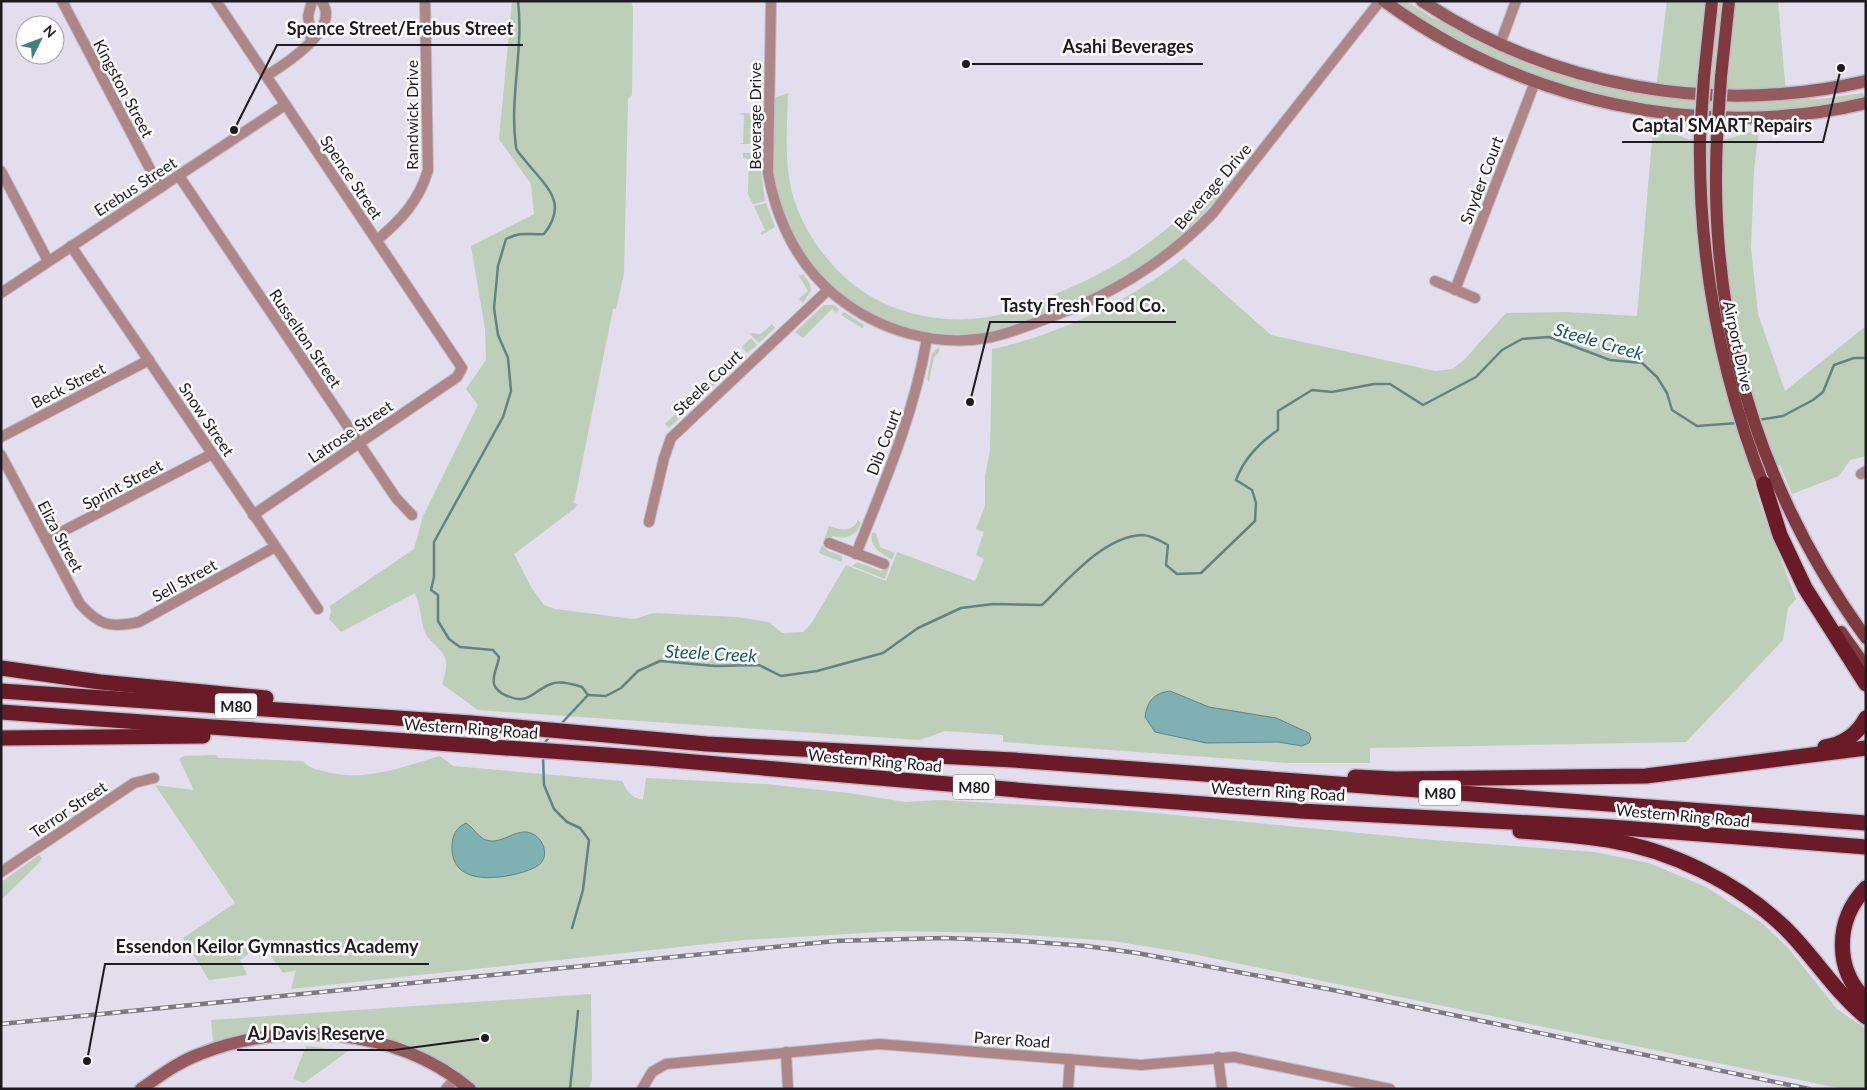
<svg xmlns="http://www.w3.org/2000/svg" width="1867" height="1090" viewBox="0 0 1867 1090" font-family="Lato,sans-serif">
	<rect width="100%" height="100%" fill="#e2deed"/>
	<!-- green -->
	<g fill="#bdceb9">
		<path d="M 512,1 L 631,1 L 633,8 L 632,95 L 628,99 L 624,274 L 616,309 L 613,309 L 574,503 L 577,504 L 575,508 L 514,554 L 531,587 L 544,605 L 555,609 L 634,619 L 654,613 L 737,617 L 769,622 L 782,633 L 803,632 L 811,624 L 846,565 L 886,581 L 897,552 L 975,581 L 984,559 L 976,555 L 984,532 L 976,529 L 985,506 L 985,476 L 990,451 L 992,349 C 1054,337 1135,298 1184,258 L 1271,335 L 1435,371 L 1452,369 L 1464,360 L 1506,313 L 1565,312 L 1637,316 L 1653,129 C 1669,129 1680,138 1694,140 C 1717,144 1739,136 1759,129 L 1754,170 L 1751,248 L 1758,314 L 1785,391 L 1866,326 L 1866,456 L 1850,460 L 1839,476 L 1792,494 L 1780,465 L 1749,467 L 1763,513 L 1796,599 L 1788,608 L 1783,640 L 1686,742 L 1370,748 L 1370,763 L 1288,763 L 1003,742 L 1003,735 L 945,731 L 919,740 L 478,710 L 442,684 C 444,678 447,668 446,661 C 443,647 428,643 424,630 C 421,619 420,604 415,593 L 341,632 L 329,619 L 331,612 L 330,606 L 414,549 L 423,516 L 478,405 L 466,389 L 486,360 L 485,329 L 471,246 L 534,214 L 531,184 L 499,139 Z"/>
		<path d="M 1397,1 L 1406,1 L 1431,17 L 1545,67 L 1754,100 L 1820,99 L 1863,93 L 1864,96 L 1814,108 L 1732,113 L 1641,105 L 1521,73 L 1445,36 Z"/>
		<path d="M 1667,1 L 1778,1 L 1786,94 L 1656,90 Z"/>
		<path d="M 788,93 C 787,130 783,169 796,205 C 807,235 826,261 850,282 C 888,313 940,325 989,317 C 1011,313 1032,303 1053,295 C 1117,269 1170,235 1214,180 L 1223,187 L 1223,191 C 1179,246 1124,282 1059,308 C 1042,314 1026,321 1009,327 C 953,344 890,331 844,295 C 809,268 786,228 776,185 C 770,157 773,126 774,98 Z"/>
		<path d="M 744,113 L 760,115 L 759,144 L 739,144 L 743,143 L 744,115 L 738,114 Z"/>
		<path d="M 743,153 L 755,153 L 759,156 L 765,201 L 753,204 L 748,194 L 749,159 L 743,158 Z"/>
		<path d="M 766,203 L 775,227 L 762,235 L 760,233 L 765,230 L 754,206 Z"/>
		<path d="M 803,274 L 810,284 L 811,291 L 803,303 L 799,299 L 808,291 L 799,276 Z"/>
		<path d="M 824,305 L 833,305 L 839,309 L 837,313 L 832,309 L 803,338 L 795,332 Z"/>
		<path d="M 844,312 L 864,325 L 862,328 L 841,315 Z"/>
		<path d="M 772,324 L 775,328 L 759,343 L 749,333 L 761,334 Z"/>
		<path d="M 751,338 L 757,345 L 747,353 L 742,347 Z"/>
		<path d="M 939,347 L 939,352 L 934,357 L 929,382 L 927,379 L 932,353 Z"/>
		<path d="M 721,371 L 725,376 L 697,399 L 695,396 Z"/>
		<path d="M 689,401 L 692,407 L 669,428 L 665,424 Z"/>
		<path d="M 858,520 L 861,523 C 856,536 846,540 833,536 L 829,540 L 824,540 L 829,526 C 841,530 852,533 858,520 Z"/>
		<path d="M 872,533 L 876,533 L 880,547 L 895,553 L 892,560 C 882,553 869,548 872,533 Z"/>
		<path d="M 822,545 L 828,551 L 842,556 L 842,562 L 819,553 Z"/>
		<path d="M 857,562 L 881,571 L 889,567 L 885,579 L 852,566 Z"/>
		<path d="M 216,755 L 219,758 L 303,761 C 308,768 315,769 323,771 C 363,783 402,767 440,756 L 453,766 L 622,781 C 627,791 631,798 643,800 L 646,778 L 766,784 L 849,793 L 905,802 L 940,800 L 1135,811 L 1421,839 L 1594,852 L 1649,863 L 1706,887 L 1763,924 L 1788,948 L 1837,1009 L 1866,1029 L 1866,1089 L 1843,1089 L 1193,954 L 1113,941 L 1000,933 L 898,931 L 744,940 L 291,989 L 296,970 L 283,973 L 262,944 L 240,960 L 247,975 L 209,980 L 183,938 L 235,903 L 155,785 L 194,790 L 179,759 L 184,756 Z"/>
		<path d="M 39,855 L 42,858 L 38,864 L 1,900 L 1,882 Z"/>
		<path d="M 591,994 L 592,1079 L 589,1089 L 471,1089 L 472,1086 L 420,1049 L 358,1033 L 285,1034 L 213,1042 L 211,1020 Z"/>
		<path d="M 306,1046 L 348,1051 L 304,1083 L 293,1079 Z"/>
	</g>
	<!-- water -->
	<g fill="#7fb0b2" stroke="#628386">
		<path d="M 1170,691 L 1209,707 L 1276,718 L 1309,733 L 1311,738 L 1309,743 L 1302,746 L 1278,742 L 1206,743 L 1155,732 L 1145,717 C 1147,701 1154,693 1170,691 Z"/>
		<path d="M 466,823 C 473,827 479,838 486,840 C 504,846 519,823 536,836 C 544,842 548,855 541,863 C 536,868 527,871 520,873 C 495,880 451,884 452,847 C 452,835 456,828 466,823 Z"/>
	</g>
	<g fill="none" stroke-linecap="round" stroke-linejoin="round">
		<!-- stream -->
		<g stroke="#628386" stroke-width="2.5">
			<path d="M 518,1 C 524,49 509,98 516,147 C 516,151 521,155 524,159 C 544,185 570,201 544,234 C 527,235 522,231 506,239 L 498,266 L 494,308 L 498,335 L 508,358 L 511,391 L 503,417 L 434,542 L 434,577 L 431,590 L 438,595 L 438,621 L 449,639 L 460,647 L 493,650 L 499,657 C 498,666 492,675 494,684 C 495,688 500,693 505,695 C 530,706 530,692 551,684 C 560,680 573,684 582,687 L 588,695 L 560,725"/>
			<path d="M 1758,420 L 1783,416 L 1813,400 L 1823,392 L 1834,365 L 1854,358 L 1866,358"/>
			<path d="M 588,695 L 606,696 L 621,688 L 638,671 L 660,661 L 715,666 L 759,665 L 781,676 L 817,671 L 883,653 L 918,628 L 961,608 L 993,604 L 1042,605 C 1067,581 1104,536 1142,535 C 1150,535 1161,541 1168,545 L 1166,565 L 1177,574 L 1201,573 L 1255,521 L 1256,503 L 1252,490 L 1236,480 C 1244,458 1259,443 1278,430 L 1278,411 L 1312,390 L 1332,392 L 1374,384 L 1390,384 L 1423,405 L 1476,377 L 1502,350 L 1522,339 L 1549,337 L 1610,360 L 1642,363 L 1657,377 L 1667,393 L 1672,410 L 1697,426 L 1738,423"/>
			<path d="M 543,745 L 550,736"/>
			<path d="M 543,756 L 544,785 L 554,809 L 567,822 L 580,828 L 589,840 L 583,890 L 572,928"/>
			<path d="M 570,1089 L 578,1011"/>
		</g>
		<!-- street casing -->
		<g stroke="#bfbbc8" stroke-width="12">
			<g id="street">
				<path d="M 62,1 L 160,188"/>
				<path d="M 216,1 L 462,368 L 457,377 L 253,515"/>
				<path d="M 771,1 L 768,173 C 777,221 798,265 836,296 C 879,331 937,348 992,337 C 1014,332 1035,323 1056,315 C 1117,292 1168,260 1213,213 L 1380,1"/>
				<path d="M 311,41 L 308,16 L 312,1"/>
				<path d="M 1500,44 L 1516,1"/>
				<path d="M 266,76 C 284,65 343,28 321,1"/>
				<path d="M 1,171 L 48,261"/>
				<path d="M 179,176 L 396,498 L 412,515"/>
				<path d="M 377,240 C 401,220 419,201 428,170 L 425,1"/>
				<path d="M 71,246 L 318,609"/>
				<path d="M 1435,281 L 1475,298"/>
				<path d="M 1455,290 L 1535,82"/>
				<path d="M 1,293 L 285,105"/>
				<path d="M 1,437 L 149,360"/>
				<path d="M 1,455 L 80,604 C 100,626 110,628 139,622 L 275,547"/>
				<path d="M 1861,474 L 1866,471"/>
				<path d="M 649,522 L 664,458 L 671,438 L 828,290"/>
				<path d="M 46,540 L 212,454"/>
				<path d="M 829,543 L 884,564"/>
				<path d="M 856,554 C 885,481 914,415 927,338"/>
				<path d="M 1,872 L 134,783 L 154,778"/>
				<path d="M 786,1052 L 788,1089"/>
				<path d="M 1218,1057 L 1222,1089"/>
				<path d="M 446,1089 L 453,1081 L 459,1080 L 459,1083"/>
				<path d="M 642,1089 L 652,1072 L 666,1064 L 879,1044 L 1141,1065 L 1234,1057 L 1390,1089"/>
				<path d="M 1068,1089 L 1070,1059"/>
			</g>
		</g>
		<!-- secondary casing -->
		<g stroke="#bfbbc8" stroke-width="15">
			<g id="secondary">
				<path d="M 1384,1 C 1521,101 1700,142 1866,103"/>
				<path d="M 1422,1 C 1552,87 1714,116 1866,81"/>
				<path d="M 141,1089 C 160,1076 178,1062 200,1054 C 287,1020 397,1028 470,1089"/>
			</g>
		</g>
		<!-- primary casing -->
		<g stroke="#bfbbc8" stroke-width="15">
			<g id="primary">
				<path d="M 1704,77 L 1712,1"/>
				<path d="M 1721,77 L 1729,1"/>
				<path d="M 1700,136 C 1698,259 1721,379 1767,494"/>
				<path d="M 1717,137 C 1708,321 1758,489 1866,638"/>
				<path d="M 1841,632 L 1866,667"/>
			</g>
		</g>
		<!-- highway casing -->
		<g stroke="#bfbbc8" stroke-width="18">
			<g id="highway">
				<path d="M 1764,484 L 1780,535 L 1805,588 L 1866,684"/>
				<path d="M 1,668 L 100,682 L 266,698"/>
				<path d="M 1,691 L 471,723 L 707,744 L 1014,760 L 1866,823"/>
				<path d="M 1,712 L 648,758 L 1040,792 L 1300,811 L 1610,827 L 1866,847"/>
				<path d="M 1,738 L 203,736"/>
				<path d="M 1825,747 C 1844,744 1857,735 1866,718"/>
				<path d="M 1355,777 L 1395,779 L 1646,776 L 1866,748"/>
				<path d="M 1520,831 C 1549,833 1579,836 1608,840 C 1671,850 1738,883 1784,927 C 1813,955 1834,991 1866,1017"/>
				<path d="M 1866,888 C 1835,920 1834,969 1866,1000"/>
			</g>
		</g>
		<!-- street -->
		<use href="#street" stroke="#af8687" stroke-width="10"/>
		<!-- secondary -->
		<use href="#secondary" stroke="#945a5d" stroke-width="12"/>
		<!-- primary -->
		<use href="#primary" stroke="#7f3a40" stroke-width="12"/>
		<!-- highway -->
		<use href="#highway" stroke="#6b1b27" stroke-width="15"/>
		<!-- rail casing -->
		<g stroke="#7c7983" stroke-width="4.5">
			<path id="rail" d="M 1,1024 L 835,941 L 944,938 L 1022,941 L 1086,946 L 1137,953 L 1333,990 L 1809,1089"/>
		</g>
		<!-- rail -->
		<use href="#rail" stroke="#fff" stroke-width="2.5" stroke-dasharray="8" stroke-linecap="butt"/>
		<!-- primary-bridge casing -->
		<g stroke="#bfbbc8" stroke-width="15" stroke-linecap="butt">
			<g id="primary-bridge">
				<path d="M 1700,136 L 1704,77"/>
				<path d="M 1717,137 L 1721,77"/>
			</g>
		</g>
		<!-- primary-bridge -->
		<use href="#primary-bridge" stroke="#7f3a40" stroke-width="12"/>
	</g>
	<g text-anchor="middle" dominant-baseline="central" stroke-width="5" stroke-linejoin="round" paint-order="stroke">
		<!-- shield labels -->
		<g fill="#fff" stroke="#615f64" stroke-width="1">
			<rect x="215" y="693.5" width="42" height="25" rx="4"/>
			<rect x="953" y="774.5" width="42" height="25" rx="4"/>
			<rect x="1419" y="780.5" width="42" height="25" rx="4"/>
		</g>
		<g font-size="15" font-weight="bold" fill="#1d1b21">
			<text x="236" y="706">M80</text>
			<text x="974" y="787">M80</text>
			<text x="1440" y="793">M80</text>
		</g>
		<!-- street labels -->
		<g font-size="16" fill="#1d1b21" stroke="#fff">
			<text transform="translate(124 88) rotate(62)">Kingston Street</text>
			<text transform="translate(411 115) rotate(-90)">Randwick Drive</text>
			<text transform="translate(754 116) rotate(-90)">Beverage Drive</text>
			<text transform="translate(352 177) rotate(56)">Spence Street</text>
			<text transform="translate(1481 180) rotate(-69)">Snyder Court</text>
			<text transform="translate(135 186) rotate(-33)">Erebus Street</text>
			<text transform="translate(1212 186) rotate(-49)">Beverage Drive</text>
			<text transform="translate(306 338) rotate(56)">Russelton Street</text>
			<text transform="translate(1739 346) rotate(78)">Airport Drive</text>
			<text transform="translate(707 382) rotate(-43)">Steele Court</text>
			<text transform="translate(68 385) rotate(-27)">Beck Street</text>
			<text transform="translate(207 419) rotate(56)">Snow Street</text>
			<text transform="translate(350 431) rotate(-34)">Latrose Street</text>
			<text transform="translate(883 442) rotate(-69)">Dib Court</text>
			<text transform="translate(122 484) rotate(-28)">Sprint Street</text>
			<text transform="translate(61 536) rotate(62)">Eliza Street</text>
			<text transform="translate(184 580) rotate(-29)">Sell Street</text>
			<text transform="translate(471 728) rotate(4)">Western Ring Road</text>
			<text transform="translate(875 760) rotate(5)">Western Ring Road</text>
			<text transform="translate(1278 791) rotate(3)">Western Ring Road</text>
			<text transform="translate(68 809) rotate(-34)">Terror Street</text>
			<text transform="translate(1683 815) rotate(5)">Western Ring Road</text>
			<text transform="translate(1012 1039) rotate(4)">Parer Road</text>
		</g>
		<!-- water labels -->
		<g font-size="18" font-style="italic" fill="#14595d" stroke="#fff">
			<text transform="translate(1599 341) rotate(16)">Steele Creek</text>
			<text transform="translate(711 653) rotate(3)">Steele Creek</text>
		</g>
	</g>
	<!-- callouts -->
	<path fill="none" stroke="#1d1b21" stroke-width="2" d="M234 130L277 45H523M966 64L1052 64H1203M1841 68L1823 142H1622M970 402L990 322H1176M87 1061L105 964H429M485 1038L394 1050H237"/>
	<g fill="#1d1b21" stroke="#fff" stroke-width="2">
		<circle cx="234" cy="130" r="5"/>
		<circle cx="966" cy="64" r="5"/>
		<circle cx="1841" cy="68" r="5"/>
		<circle cx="970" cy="402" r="5"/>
		<circle cx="87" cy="1061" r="5"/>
		<circle cx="485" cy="1038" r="5"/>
	</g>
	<g font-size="18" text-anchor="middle" font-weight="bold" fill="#1d1b21" stroke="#fff" stroke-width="5" stroke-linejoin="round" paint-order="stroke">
		<text x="400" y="35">Spence Street/Erebus Street</text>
		<text x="1128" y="53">Asahi Beverages</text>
		<text x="1722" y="132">Captal SMART Repairs</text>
		<text x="1083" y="312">Tasty Fresh Food Co.</text>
		<text x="267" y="953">Essendon Keilor Gymnastics Academy</text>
		<text x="316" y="1040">AJ Davis Reserve</text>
	</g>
	<!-- border -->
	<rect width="1867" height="1090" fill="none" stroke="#1d1b21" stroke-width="5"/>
	<!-- north arrow -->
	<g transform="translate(40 40) rotate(48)"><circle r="24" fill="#ffffff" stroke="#a5a4a6"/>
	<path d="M0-4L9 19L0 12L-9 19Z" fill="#408477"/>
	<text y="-8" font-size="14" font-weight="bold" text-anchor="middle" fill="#1d1b21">N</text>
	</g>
</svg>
